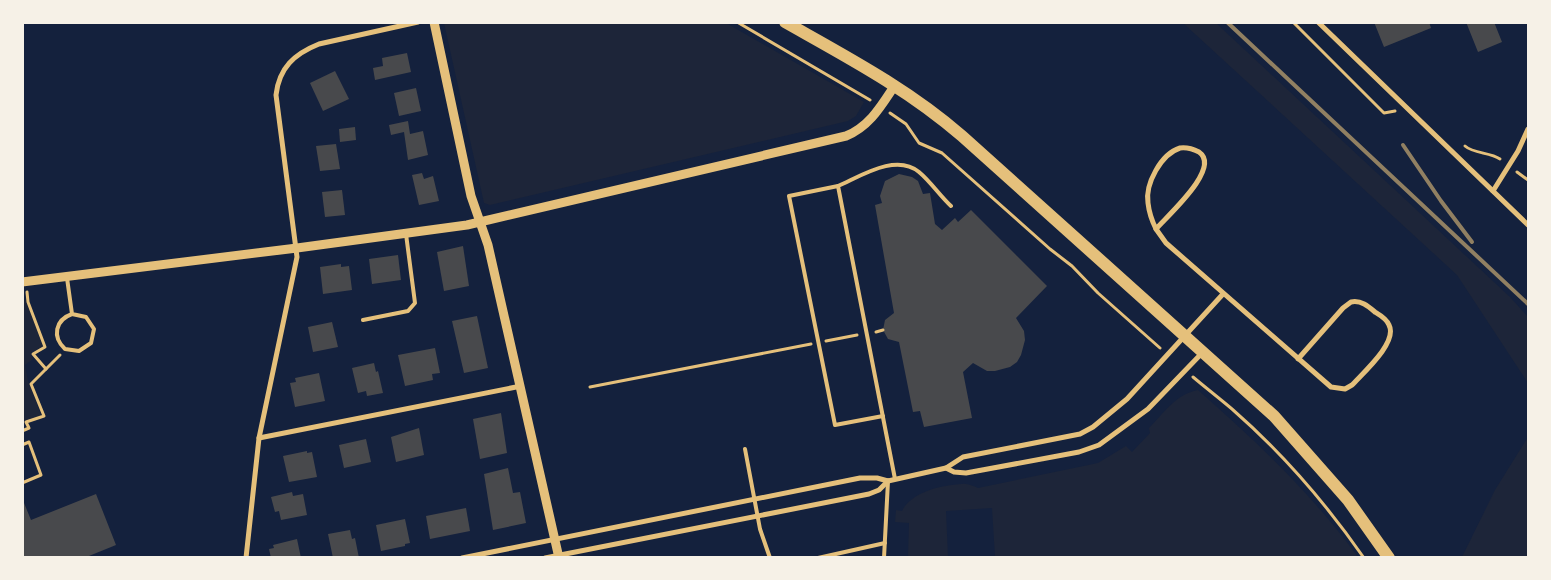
<svg xmlns="http://www.w3.org/2000/svg" width="1551" height="580" viewBox="0 0 1551 580" font-family="Lato,sans-serif">
	<rect width="100%" height="100%" fill="#14213d"/>
	<!-- green -->
	<g fill="#1d2539">
		<path d="M 444,23 L 726,23 L 864,102 L 856,116 L 848,121 L 490,205 L 484,203 Z"/>
		<path d="M 1183,23 L 1216,23 L 1510,297 L 1528,317 L 1528,383 L 1457,275 Z"/>
		<path d="M 26,300 L 43,346 L 31,353 L 33,359 L 25,365 L 28,381 L 41,415 L 23,422 L 22,301 Z"/>
		<path d="M 1198,390 C 1257,442 1312,494 1358,557 L 995,557 L 992,508 L 946,511 L 948,557 L 908,557 L 909,523 L 895,522 L 896,510 L 902,511 C 911,492 942,485 962,484 C 967,483 973,486 978,488 L 1098,463 L 1126,446 L 1132,452 L 1150,433 L 1149,428 C 1164,413 1176,394 1198,390 Z"/>
		<path d="M 1528,437 L 1528,557 L 1462,557 L 1495,490 Z"/>
	</g>
	<!-- building -->
	<g fill="#48494c">
		<path d="M 1374,22 L 1429,22 L 1431,28 L 1384,47 Z"/>
		<path d="M 1466,22 L 1494,22 L 1502,42 L 1478,52 Z"/>
		<path d="M 407,53 L 411,72 L 375,80 L 373,68 L 383,66 L 382,58 Z"/>
		<path d="M 335,71 L 349,99 L 323,111 L 310,83 Z"/>
		<path d="M 416,88 L 421,111 L 399,116 L 394,93 Z"/>
		<path d="M 408,121 L 410,134 L 423,131 L 428,155 L 408,160 L 404,132 L 391,135 L 389,125 Z"/>
		<path d="M 355,127 L 356,140 L 340,142 L 339,129 Z"/>
		<path d="M 336,144 L 340,169 L 320,171 L 316,146 Z"/>
		<path d="M 422,173 L 424,179 L 433,176 L 439,201 L 419,205 L 412,175 Z"/>
		<path d="M 899,174 L 912,177 L 918,181 L 923,194 L 930,193 L 935,224 L 942,230 L 955,218 L 958,222 L 971,210 L 1047,286 L 1016,318 L 1024,331 L 1025,340 L 1021,355 L 1017,362 L 1010,367 L 995,371 L 987,371 L 973,363 L 963,372 L 972,418 L 924,427 L 920,411 L 913,412 L 899,342 L 888,339 L 883,330 L 885,320 L 894,313 L 875,205 L 882,203 L 880,196 L 885,181 Z"/>
		<path d="M 342,190 L 345,215 L 325,217 L 322,192 Z"/>
		<path d="M 463,246 L 469,286 L 444,291 L 437,252 Z"/>
		<path d="M 398,255 L 401,280 L 372,284 L 369,259 Z"/>
		<path d="M 341,264 L 341,267 L 349,266 L 352,290 L 323,294 L 320,267 Z"/>
		<path d="M 477,316 L 488,368 L 464,373 L 452,321 Z"/>
		<path d="M 332,322 L 338,347 L 313,352 L 308,327 Z"/>
		<path d="M 435,348 L 440,373 L 432,374 L 433,380 L 405,386 L 398,355 Z"/>
		<path d="M 374,363 L 376,372 L 378,371 L 383,393 L 367,396 L 366,391 L 358,393 L 352,368 Z"/>
		<path d="M 319,373 L 325,401 L 295,407 L 290,383 L 296,382 L 295,378 Z"/>
		<path d="M 501,413 L 507,453 L 480,459 L 473,419 Z"/>
		<path d="M 419,428 L 424,455 L 396,462 L 391,437 Z"/>
		<path d="M 366,439 L 371,462 L 344,468 L 339,445 Z"/>
		<path d="M 307,451 L 307,453 L 312,452 L 317,477 L 289,482 L 283,456 Z"/>
		<path d="M 508,468 L 513,493 L 520,492 L 526,523 L 493,530 L 484,474 Z"/>
		<path d="M 292,492 L 293,496 L 303,494 L 307,515 L 281,520 L 279,511 L 275,512 L 271,497 Z"/>
		<path d="M 96,494 L 116,545 L 84,558 L 22,558 L 22,498 L 31,520 Z"/>
		<path d="M 466,508 L 470,531 L 430,539 L 426,516 Z"/>
		<path d="M 405,519 L 410,543 L 405,544 L 405,546 L 381,551 L 376,525 Z"/>
		<path d="M 350,530 L 352,539 L 355,538 L 359,558 L 333,558 L 328,534 Z"/>
		<path d="M 297,539 L 301,558 L 271,558 L 269,549 L 274,548 L 273,545 Z"/>
	</g>
	<g fill="none" stroke-linecap="round" stroke-linejoin="round">
		<!-- path -->
		<g stroke="#e5c07b" stroke-width="3">
			<path d="M 737,22 L 870,100"/>
			<path d="M 1293,22 L 1384,113 L 1395,111"/>
			<path d="M 890,113 L 906,124 L 919,143 L 942,153 L 1050,249 L 1072,266 L 1098,293 L 1160,348"/>
			<path d="M 1465,146 C 1474,154 1490,152 1500,159"/>
			<path d="M 1517,172 L 1528,180"/>
			<path d="M 27,292 L 28,302 L 45,347 L 33,354 L 46,369"/>
			<path d="M 876,332 L 883,330"/>
			<path d="M 826,341 L 857,335"/>
			<path d="M 1193,377 C 1206,388 1219,398 1232,409 C 1280,451 1327,505 1364,558"/>
			<path d="M 590,387 L 811,344"/>
			<path d="M 22,431 L 29,428 L 26,422 L 44,416 L 31,384 L 60,355"/>
			<path d="M 22,445 L 29,442 L 41,475 L 22,483"/>
		</g>
		<!-- service -->
		<g stroke="#e5c07b" stroke-width="4">
			<path d="M 838,186 L 789,196 L 835,425 L 883,416"/>
			<path d="M 67,278 L 72,314 L 86,317 L 94,329 L 91,343 L 79,351 L 65,349 C 52,337 55,320 72,314"/>
			<path d="M 363,320 L 408,311 L 415,303 L 406,234"/>
			<path d="M 745,449 L 760,529 L 770,558"/>
			<path d="M 895,479 L 838,186 C 861,176 896,153 919,172 C 931,182 940,196 951,206"/>
			<path d="M 818,558 L 885,543"/>
			<path d="M 884,558 L 888,481"/>
		</g>
		<!-- minor -->
		<g stroke="#e5c07b" stroke-width="5">
			<path d="M 1318,22 L 1528,225"/>
			<path d="M 1180,148 C 1187,147 1193,149 1199,152 C 1222,168 1167,216 1156,229 C 1152,221 1149,212 1148,203 C 1145,184 1161,154 1180,148 Z"/>
			<path d="M 1493,191 L 1518,151 L 1528,129"/>
			<path d="M 1156,229 L 1166,243 L 1331,387 L 1345,389 L 1352,385 C 1364,372 1398,342 1389,325 C 1387,319 1380,315 1375,312 C 1368,306 1361,300 1351,302 L 1343,308 L 1298,359"/>
			<path d="M 259,438 L 521,386"/>
			<path d="M 946,468 L 954,472 L 966,473 L 1079,452 L 1099,445 L 1148,409 L 1203,352"/>
			<path d="M 246,558 L 259,438 L 297,257 L 276,95 C 279,68 294,54 319,44 L 418,22"/>
			<path d="M 462,558 L 860,478 L 877,478 L 888,481 L 946,468 L 963,457 L 1080,434 L 1093,427 L 1127,399 L 1223,294"/>
			<path d="M 545,558 L 869,494 L 879,490 L 888,481"/>
		</g>
		<!-- tertiary -->
		<g stroke="#e5c07b" stroke-width="9">
			<path d="M 434,22 L 471,196 L 488,245 L 559,558"/>
			<path d="M 22,282 L 297,248 L 467,225 L 846,136 C 870,126 881,106 895,85"/>
		</g>
		<!-- trunk -->
		<path stroke="#e5c07b" stroke-width="12" d="M 785,22 C 847,57 908,89 962,136 L 1274,416 L 1348,500 L 1389,558"/>
		<!-- rail -->
		<g stroke="#918062" stroke-width="4">
			<path d="M 1227,22 L 1528,304"/>
			<path d="M 1403,145 L 1441,201 L 1472,242"/>
		</g>
	</g>
	<!-- border -->
	<rect width="1551" height="580" fill="none" stroke="#f6f1e7" stroke-width="48"/>
</svg>
